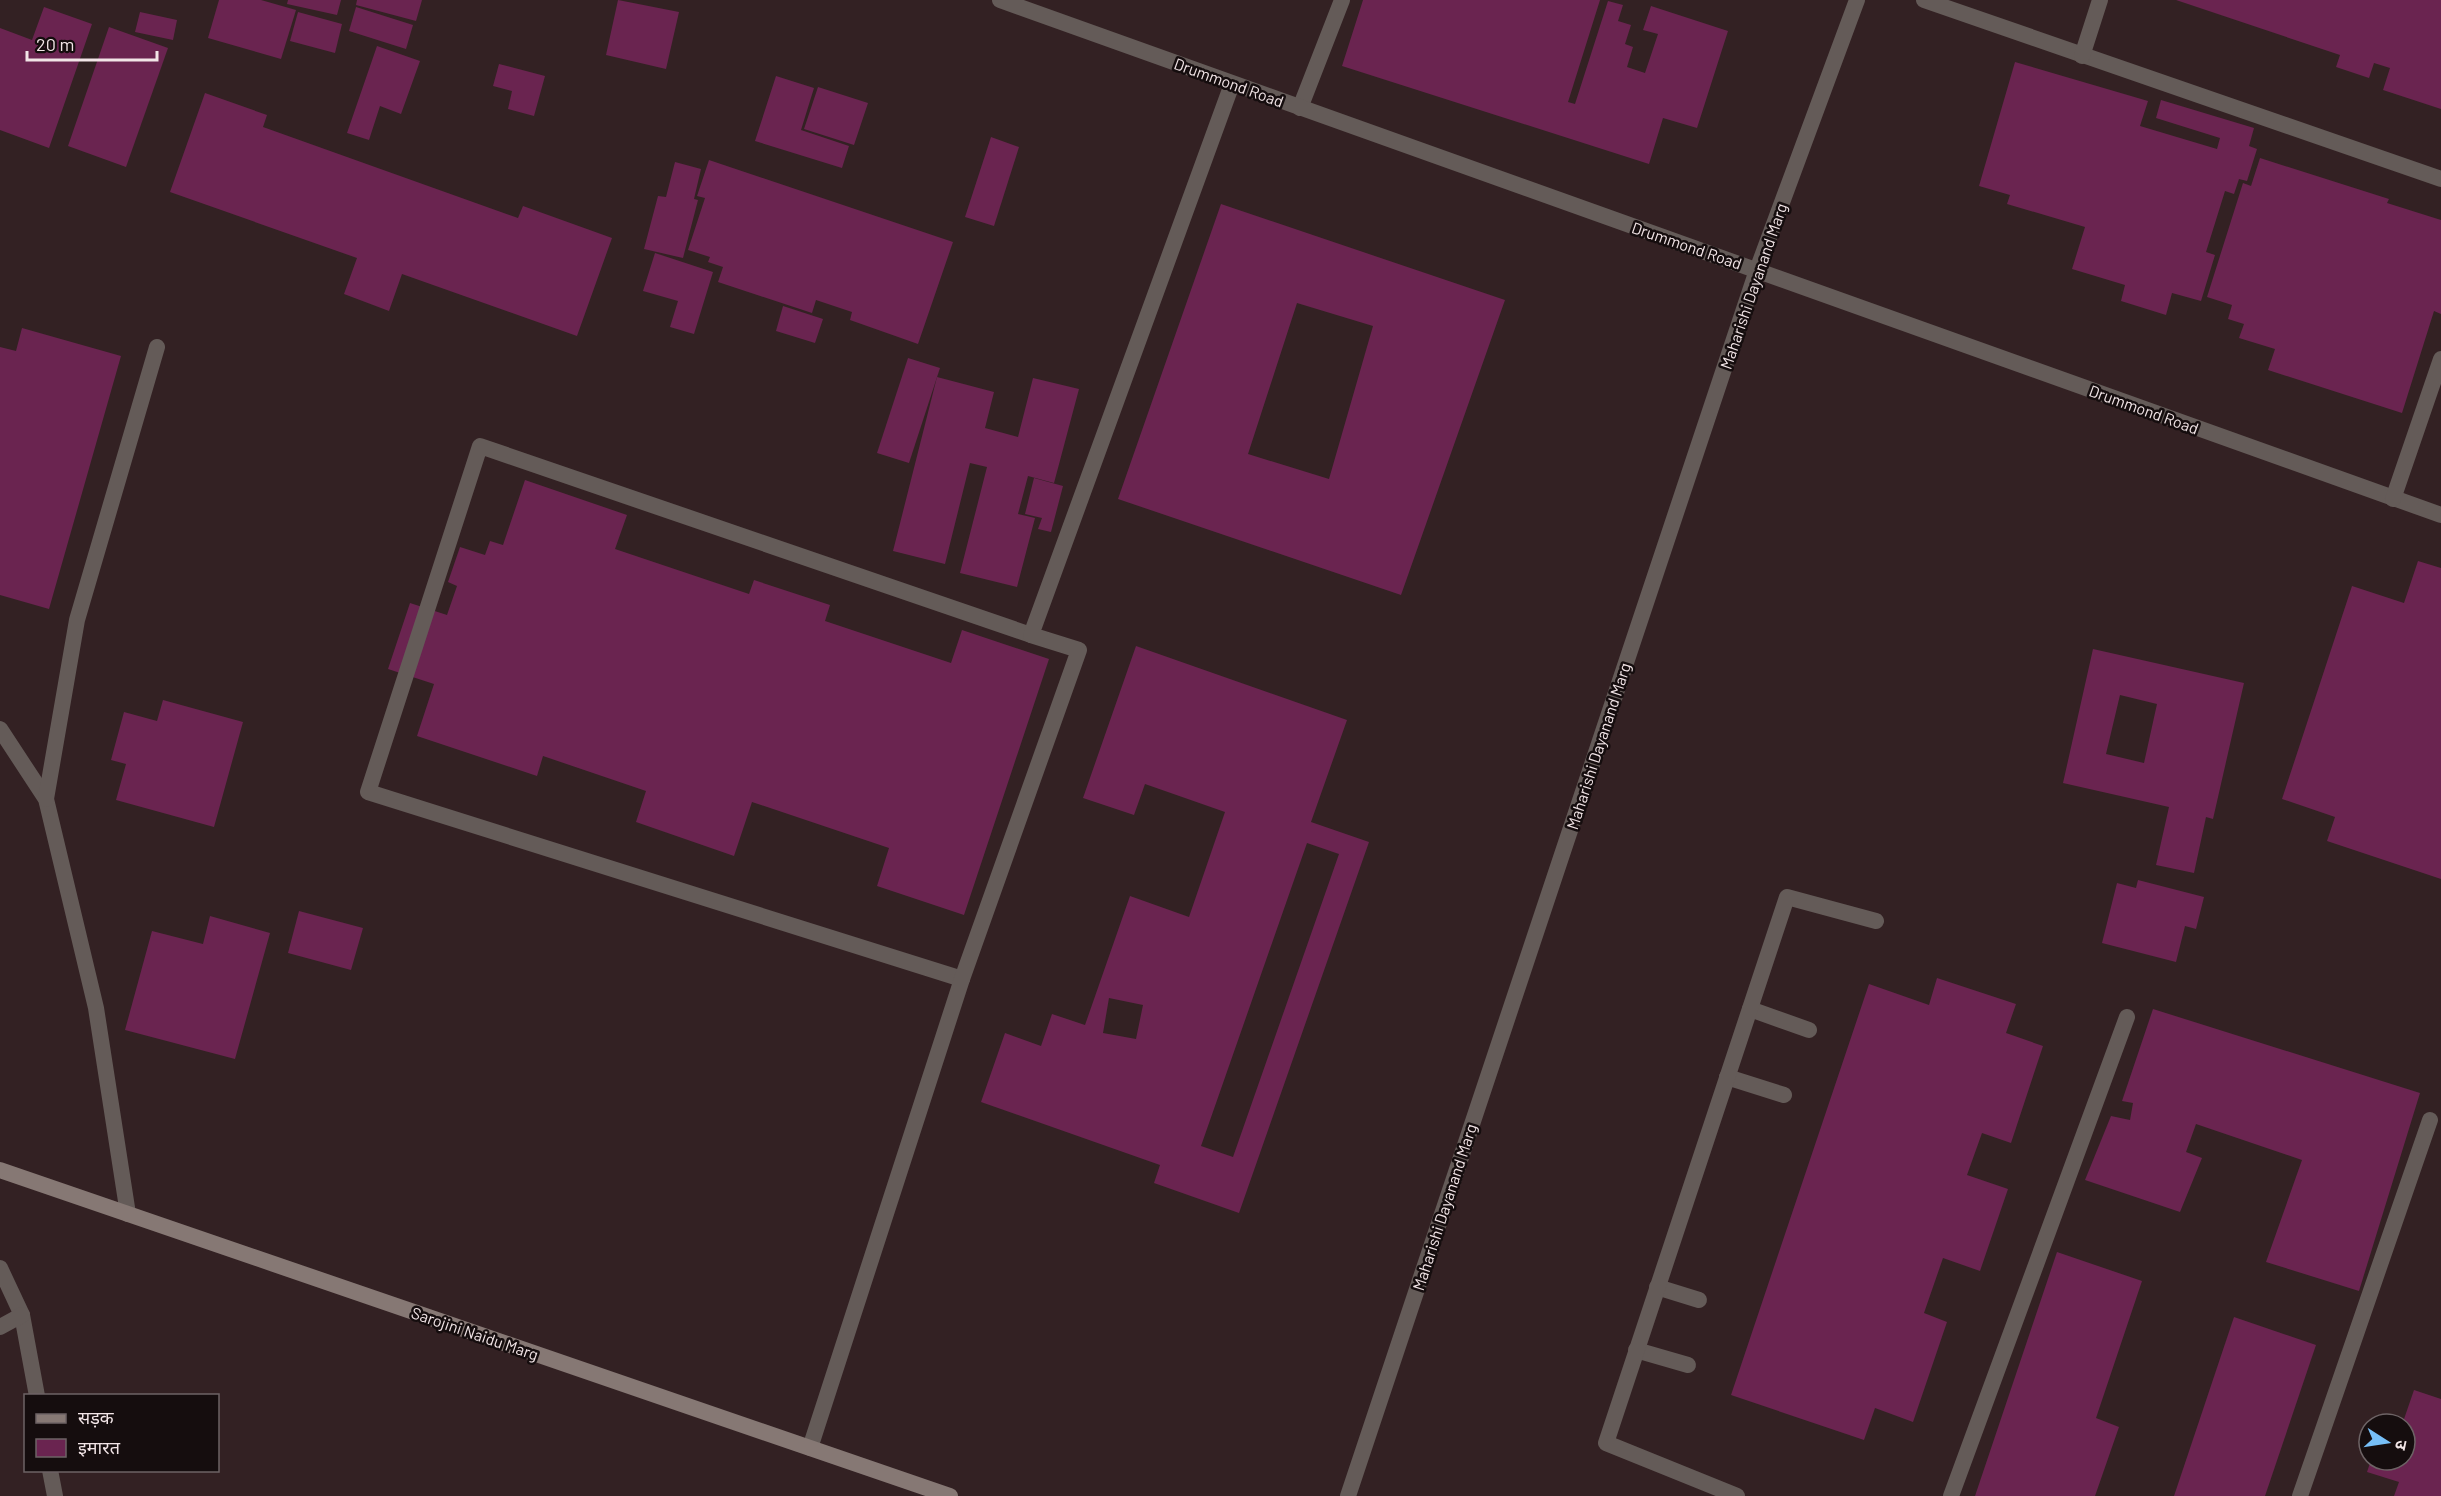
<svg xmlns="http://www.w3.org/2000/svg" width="2441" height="1496" viewBox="0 0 2441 1496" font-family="Barlow,'Noto Sans Devanagari',sans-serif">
	<rect width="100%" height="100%" fill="#332123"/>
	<!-- building -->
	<g fill="#6a2450" fill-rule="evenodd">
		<path d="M 219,0 L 261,0 L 296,10 L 281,59 L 208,38 Z"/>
		<path d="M 288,0 L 341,0 L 337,15 L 287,4 Z"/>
		<path d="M 357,0 L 422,0 L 416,21 L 356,5 Z"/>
		<path d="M 618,0 L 679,12 L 666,69 L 606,55 Z"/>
		<path d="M 1363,0 L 1600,0 L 1568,102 L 1575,104 L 1608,1 L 1623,5 L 1618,21 L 1631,25 L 1625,44 L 1633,47 L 1627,67 L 1645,73 L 1658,34 L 1643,30 L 1651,6 L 1728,31 L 1697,128 L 1663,118 L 1649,164 L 1342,66 Z"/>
		<path d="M 2176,0 L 2441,0 L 2441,109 L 2383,90 L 2390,68 L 2374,63 L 2369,78 L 2336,67 L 2340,55 Z"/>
		<path d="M 44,7 L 92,24 L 49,148 L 0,130 L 0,28 L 32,40 Z"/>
		<path d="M 356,7 L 413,25 L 406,49 L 349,31 Z"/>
		<path d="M 140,12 L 177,20 L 173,40 L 135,32 Z"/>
		<path d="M 298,12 L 342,24 L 335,53 L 290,41 Z"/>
		<path d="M 109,27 L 168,48 L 126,167 L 68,146 Z"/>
		<path d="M 377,46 L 420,61 L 401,114 L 380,106 L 369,140 L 347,133 Z"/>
		<path d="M 2015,62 L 2148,101 L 2140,126 L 2217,149 L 2220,138 L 2156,118 L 2161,100 L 2254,128 L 2249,146 L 2257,149 L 2247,181 L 2239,179 L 2234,194 L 2225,191 L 2206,252 L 2215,255 L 2201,301 L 2172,293 L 2166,315 L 2121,301 L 2125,285 L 2072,269 L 2085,227 L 2007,204 L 2010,195 L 1979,186 Z"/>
		<path d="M 499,64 L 545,76 L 534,116 L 508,109 L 512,91 L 493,86 Z"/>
		<path d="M 776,76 L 814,88 L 801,130 L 849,146 L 842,168 L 755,141 Z"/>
		<path d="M 818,87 L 868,103 L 854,145 L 804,129 Z"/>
		<path d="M 205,93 L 267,115 L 263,127 L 518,218 L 523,206 L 612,238 L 577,336 L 402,274 L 389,311 L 344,294 L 357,258 L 170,192 Z"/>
		<path d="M 991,137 L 1019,147 L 994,226 L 965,217 Z"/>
		<path d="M 2260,158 L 2389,199 L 2387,203 L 2441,220 L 2441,314 L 2434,311 L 2402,413 L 2268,370 L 2275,349 L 2239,338 L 2244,324 L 2228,319 L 2232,305 L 2207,297 L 2243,183 L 2251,186 Z"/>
		<path d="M 709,160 L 953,242 L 918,344 L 850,320 L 852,312 L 816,300 L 812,313 L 718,282 L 723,267 L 708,262 L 710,257 L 688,250 L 705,198 L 697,196 Z"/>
		<path d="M 675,162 L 701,169 L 694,199 L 698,200 L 683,258 L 644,249 L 658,196 L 666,197 Z"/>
		<path d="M 1221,204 L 1505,300 L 1401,595 L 1118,499 ZM 1297,303 L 1373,326 L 1329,479 L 1248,454 Z"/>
		<path d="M 655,253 L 713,272 L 694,334 L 670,327 L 678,301 L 643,291 Z"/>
		<path d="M 783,306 L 823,319 L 815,343 L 776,331 Z"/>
		<path d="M 22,328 L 121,356 L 49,609 L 0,595 L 0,347 L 16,351 Z"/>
		<path d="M 908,358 L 940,368 L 909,463 L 877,453 Z"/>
		<path d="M 937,377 L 994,392 L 985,428 L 1018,437 L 1033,378 L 1079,389 L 1054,483 L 1028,476 L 1018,514 L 1035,518 L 1017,587 L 960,573 L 987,467 L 970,463 L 945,564 L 893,551 Z"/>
		<path d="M 1034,478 L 1063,486 L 1051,532 L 1038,529 L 1042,518 L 1025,514 Z"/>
		<path d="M 525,480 L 627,515 L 615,549 L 749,594 L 754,580 L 830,605 L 825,621 L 951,663 L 962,630 L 1049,659 L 964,915 L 877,886 L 889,848 L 752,802 L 734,856 L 636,822 L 646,791 L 543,756 L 537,776 L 417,736 L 434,684 L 388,669 L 410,603 L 447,615 L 457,586 L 448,582 L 460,547 L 485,555 L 490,541 L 503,545 Z"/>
		<path d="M 2418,561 L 2441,568 L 2441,879 L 2327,841 L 2335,817 L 2282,799 L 2352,586 L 2404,603 Z"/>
		<path d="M 1136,646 L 1347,720 L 1311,822 L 1369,842 L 1239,1213 L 1154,1183 L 1160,1165 L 981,1102 L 1005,1033 L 1041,1046 L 1052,1014 L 1085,1025 L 1130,896 L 1189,917 L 1225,812 L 1145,784 L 1134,815 L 1083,798 ZM 1307,843 L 1339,854 L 1233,1157 L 1201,1146 ZM 1109,998 L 1143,1005 L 1136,1039 L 1103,1033 Z"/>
		<path d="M 2093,649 L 2244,683 L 2213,819 L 2206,817 L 2194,873 L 2156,865 L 2169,807 L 2063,783 ZM 2120,695 L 2157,704 L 2144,763 L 2106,754 Z"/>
		<path d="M 163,700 L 243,722 L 214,827 L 116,800 L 126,764 L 111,760 L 124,712 L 157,721 Z"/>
		<path d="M 2138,880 L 2204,897 L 2196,929 L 2185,926 L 2176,962 L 2102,943 L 2117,883 L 2136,888 Z"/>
		<path d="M 299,911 L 363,928 L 351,970 L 288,953 Z"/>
		<path d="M 210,916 L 270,933 L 235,1059 L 125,1030 L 152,931 L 203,944 Z"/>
		<path d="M 1937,978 L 2016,1004 L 2006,1033 L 2043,1046 L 2011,1143 L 1982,1133 L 1967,1175 L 2008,1189 L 1980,1271 L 1943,1258 L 1924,1313 L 1947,1322 L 1913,1422 L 1875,1408 L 1864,1440 L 1731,1395 L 1869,984 L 1929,1005 Z"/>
		<path d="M 2153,1009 L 2420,1093 L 2359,1291 L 2266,1262 L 2302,1160 L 2196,1124 L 2186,1152 L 2202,1158 L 2180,1212 L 2085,1180 L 2111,1116 L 2130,1120 L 2133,1103 L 2122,1101 Z"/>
		<path d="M 2057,1252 L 2142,1281 L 2096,1418 L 2119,1427 L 2095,1496 L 1975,1496 Z"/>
		<path d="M 2234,1317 L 2316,1345 L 2265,1496 L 2174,1496 Z"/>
		<path d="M 2414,1390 L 2441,1399 L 2441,1496 L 2394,1496 L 2399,1482 L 2367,1472 L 2371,1460 L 2405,1460 L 2405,1424 L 2383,1424 L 2385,1416 L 2403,1422 Z"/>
	</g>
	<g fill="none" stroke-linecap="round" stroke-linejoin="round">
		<!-- service -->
		<g stroke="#645b58" stroke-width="16">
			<path d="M 1924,0 L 2441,179"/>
			<path d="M 2082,56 L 2100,0"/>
			<path d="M 1300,108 L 1342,0"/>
			<path d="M 0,729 L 46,799 L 96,1008 L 128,1214"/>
			<path d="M 46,799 L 77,620 L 157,347"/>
			<path d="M 1750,1009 L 1809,1030"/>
			<path d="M 1727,1077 L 1784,1095"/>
			<path d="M 1657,1287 L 1699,1300"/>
			<path d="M 1636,1350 L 1688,1365"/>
			<path d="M 1737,1496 L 1606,1443 L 1787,897 L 1876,921"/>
			<path d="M 1951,1496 L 2127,1017"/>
			<path d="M 2300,1496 L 2430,1120"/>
		</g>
		<!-- minor -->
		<g stroke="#645b58" stroke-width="16">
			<path d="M 1000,0 L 2441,515"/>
			<path d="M 2393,499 L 2441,359"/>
			<path d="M 962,979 L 368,792 L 480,446 L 1031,635"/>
			<path d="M 0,1268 L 22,1315 L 37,1396"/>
			<path d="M 0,1327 L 22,1315"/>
			<path d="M 810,1448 L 962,979 L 1079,650 L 1031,635 L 1232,84"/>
			<path d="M 50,1470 L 55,1496"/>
		</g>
		<!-- tertiary -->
		<path stroke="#645b58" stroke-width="16" d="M 1348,1496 L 1757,270 L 1857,0"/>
		<!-- secondary -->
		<path stroke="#867874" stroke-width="16" d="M 0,1170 L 950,1496"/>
	</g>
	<g text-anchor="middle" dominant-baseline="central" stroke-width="5" stroke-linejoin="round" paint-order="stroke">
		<!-- street labels -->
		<g font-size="16" fill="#f2e5e7" stroke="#150d0e">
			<text transform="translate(1229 82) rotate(20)">Drummond Road</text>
			<text transform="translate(1687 245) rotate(19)">Drummond Road</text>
			<text transform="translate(1753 286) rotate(-71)">Maharishi Dayanand Marg</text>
			<text transform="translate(2144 409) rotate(20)">Drummond Road</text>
			<text transform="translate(1598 746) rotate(-72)">Maharishi Dayanand Marg</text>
			<text transform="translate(1444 1207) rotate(-72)">Maharishi Dayanand Marg</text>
			<text transform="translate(475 1333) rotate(19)">Sarojini Naidu Marg</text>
		</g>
	</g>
	<!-- legend -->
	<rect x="24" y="1394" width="195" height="78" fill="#150d0e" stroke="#6d6365" stroke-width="1.5"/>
	<rect x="36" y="1414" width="30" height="9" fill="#867874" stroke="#6d6365" stroke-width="1.5"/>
	<text x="78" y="1424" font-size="18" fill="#f2e5e7">सड़क</text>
	<rect x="36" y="1439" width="30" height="18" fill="#6a2450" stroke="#6d6365" stroke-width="1.5"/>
	<text x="78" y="1454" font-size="18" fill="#f2e5e7">इमारत</text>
	<!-- north arrow -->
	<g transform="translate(2387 1442) rotate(102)"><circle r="28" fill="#150d0e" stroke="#6d6365" stroke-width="1.5"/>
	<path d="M0-4.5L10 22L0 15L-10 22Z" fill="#77bff7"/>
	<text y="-9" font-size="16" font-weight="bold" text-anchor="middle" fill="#f2e5e7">उ</text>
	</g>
	<!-- scale -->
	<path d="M27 51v9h130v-9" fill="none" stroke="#f2e5e7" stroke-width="3"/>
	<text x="36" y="51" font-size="18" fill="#f2e5e7" stroke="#150d0e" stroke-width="4.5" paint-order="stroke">20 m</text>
</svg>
